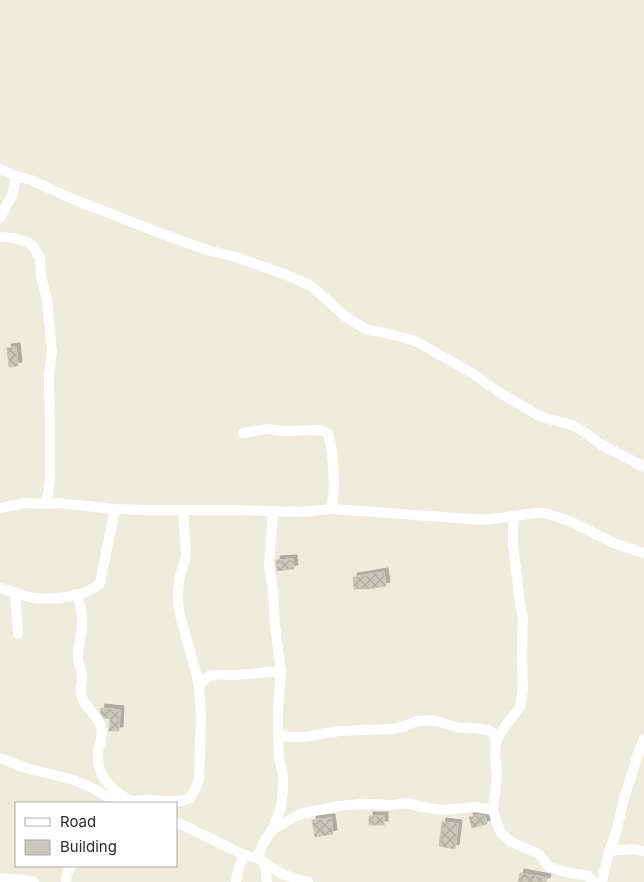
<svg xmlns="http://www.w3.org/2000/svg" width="644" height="882" viewBox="0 0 644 882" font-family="Inter,sans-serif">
	<defs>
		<pattern id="building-cross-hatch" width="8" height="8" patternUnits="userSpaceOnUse" patternTransform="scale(1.25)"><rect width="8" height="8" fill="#c9c9bb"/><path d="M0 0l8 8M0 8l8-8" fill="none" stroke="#adada1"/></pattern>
		<filter id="shadow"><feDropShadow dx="4" dy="-4" stdDeviation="0" flood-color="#0004"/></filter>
	</defs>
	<rect width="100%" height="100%" fill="#eeecdd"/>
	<!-- building -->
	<g fill="url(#building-cross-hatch)" stroke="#cac9b6" filter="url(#shadow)">
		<path d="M 16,347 L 18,366 L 9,367 L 7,348 Z"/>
		<path d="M 293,559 L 294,569 L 277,571 L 276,560 Z"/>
		<path d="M 384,572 L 386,586 L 369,589 L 354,589 L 353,577 Z"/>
		<path d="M 101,708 L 120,710 L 119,731 L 109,731 L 110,719 L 104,718 L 100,712 Z"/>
		<path d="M 478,815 L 485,816 L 487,824 L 472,828 L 469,817 Z"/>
		<rect x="369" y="816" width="15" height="9"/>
		<path d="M 331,818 L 333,834 L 315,837 L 312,820 Z"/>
		<path d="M 442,822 L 458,824 L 455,849 L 439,846 Z"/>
		<path d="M 520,873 L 547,878 L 546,882 L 518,882 Z"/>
	</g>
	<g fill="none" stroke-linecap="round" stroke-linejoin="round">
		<!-- minor -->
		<g stroke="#fff" stroke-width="10">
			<path d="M 0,169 L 16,176 L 31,180 L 75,200 L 160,233 L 207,250 L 236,257 L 289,276 L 311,286 L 345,316 L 364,328 L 369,330 L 386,333 L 415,341 L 472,373 L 499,392 L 534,413 L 545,418 L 572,425 L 580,429 L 602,445 L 644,467"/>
			<path d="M 0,218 L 13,193 L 16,176"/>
			<path d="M 0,237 L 13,238 L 27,242 L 33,246 L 40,258 L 41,276 L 47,300 L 52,352 L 49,374 L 49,387 L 50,419 L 50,477 L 48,495 L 44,504"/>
			<path d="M 243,433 L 268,429 L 285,431 L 320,430 L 327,433 L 329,437 L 332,451 L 334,484 L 332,509"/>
			<path d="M 0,508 L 25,503 L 44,504 L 59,503 L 115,509 L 148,510 L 235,510 L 301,512 L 332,509 L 485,520 L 535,513 L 544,513 L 567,520 L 616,544 L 644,553"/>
			<path d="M 183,510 L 186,556 L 180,576 L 178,591 L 178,604 L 181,619 L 195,669 L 199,686"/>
			<path d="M 514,516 L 513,529 L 513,545 L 517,579 L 520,604 L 523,617 L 522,654 L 523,689 L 520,707 L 514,715 L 506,725 L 499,736 L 496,743 L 495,754 L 497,775 L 493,810 L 496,821 L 501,833 L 511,842 L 539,854 L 549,867 L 565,872 L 588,876 L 594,882"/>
			<path d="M 0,588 C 11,591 23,596 35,598 C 53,600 87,597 100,583 L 115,509"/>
			<path d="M 15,592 L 18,634"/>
			<path d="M 76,594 C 82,608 84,620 81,635 C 80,641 78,648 78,654 C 77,662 82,669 82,676 C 82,683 80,689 81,695 C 83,705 98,716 101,727 C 104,736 98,745 98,754 C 96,776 113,791 131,801"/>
			<path d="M 278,733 L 284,736 L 292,737 L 304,737 L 339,731 L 392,729 L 402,727 L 417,721 L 430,720 L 436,721 L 459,728 L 475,728 L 488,730 L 493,733 L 496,743"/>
			<path d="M 0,758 L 26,768 L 74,780 L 94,789 L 118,803"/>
			<path d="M 116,803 C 126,800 140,800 151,800 C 161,800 181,805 190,797 C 194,793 196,786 199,780 L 201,716 L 199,686 C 202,682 205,678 210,676 C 218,673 226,675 234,675 C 250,674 266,672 281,671"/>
			<path d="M 176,824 L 183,825 L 244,855 L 257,858 L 284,875 L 308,882"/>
			<path d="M 272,830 L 300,814 L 339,806 L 362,804 L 392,805 L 406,803 L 428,808 L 442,810 L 474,807 L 493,810"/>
			<path d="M 609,851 L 633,849 L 644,851"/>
			<path d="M 257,858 L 264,842 L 272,830 L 281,807 L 283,790 L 283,775 L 279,758 L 278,733 L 278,709 L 281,671 L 275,626 L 273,593 L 269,565 L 273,512"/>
			<path d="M 265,863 L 267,882"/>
			<path d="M 0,878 L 23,880 L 34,882"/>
			<path d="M 66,882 L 67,875 L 71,866"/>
			<path d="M 236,882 L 238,870 L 244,855"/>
			<path d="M 602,882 L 609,851 L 616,833 L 623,802 L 640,748 L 644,739"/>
		</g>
	</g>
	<!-- legend -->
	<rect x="15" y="802" width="162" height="65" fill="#ffffff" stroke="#ababab"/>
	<rect x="25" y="818" width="25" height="8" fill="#ffffff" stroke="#ababab"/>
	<text x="60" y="827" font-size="15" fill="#2c2c2c">Road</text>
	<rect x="25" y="840" width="25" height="15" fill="#c9c9bb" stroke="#ababab"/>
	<text x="60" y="852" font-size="15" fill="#2c2c2c">Building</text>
</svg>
